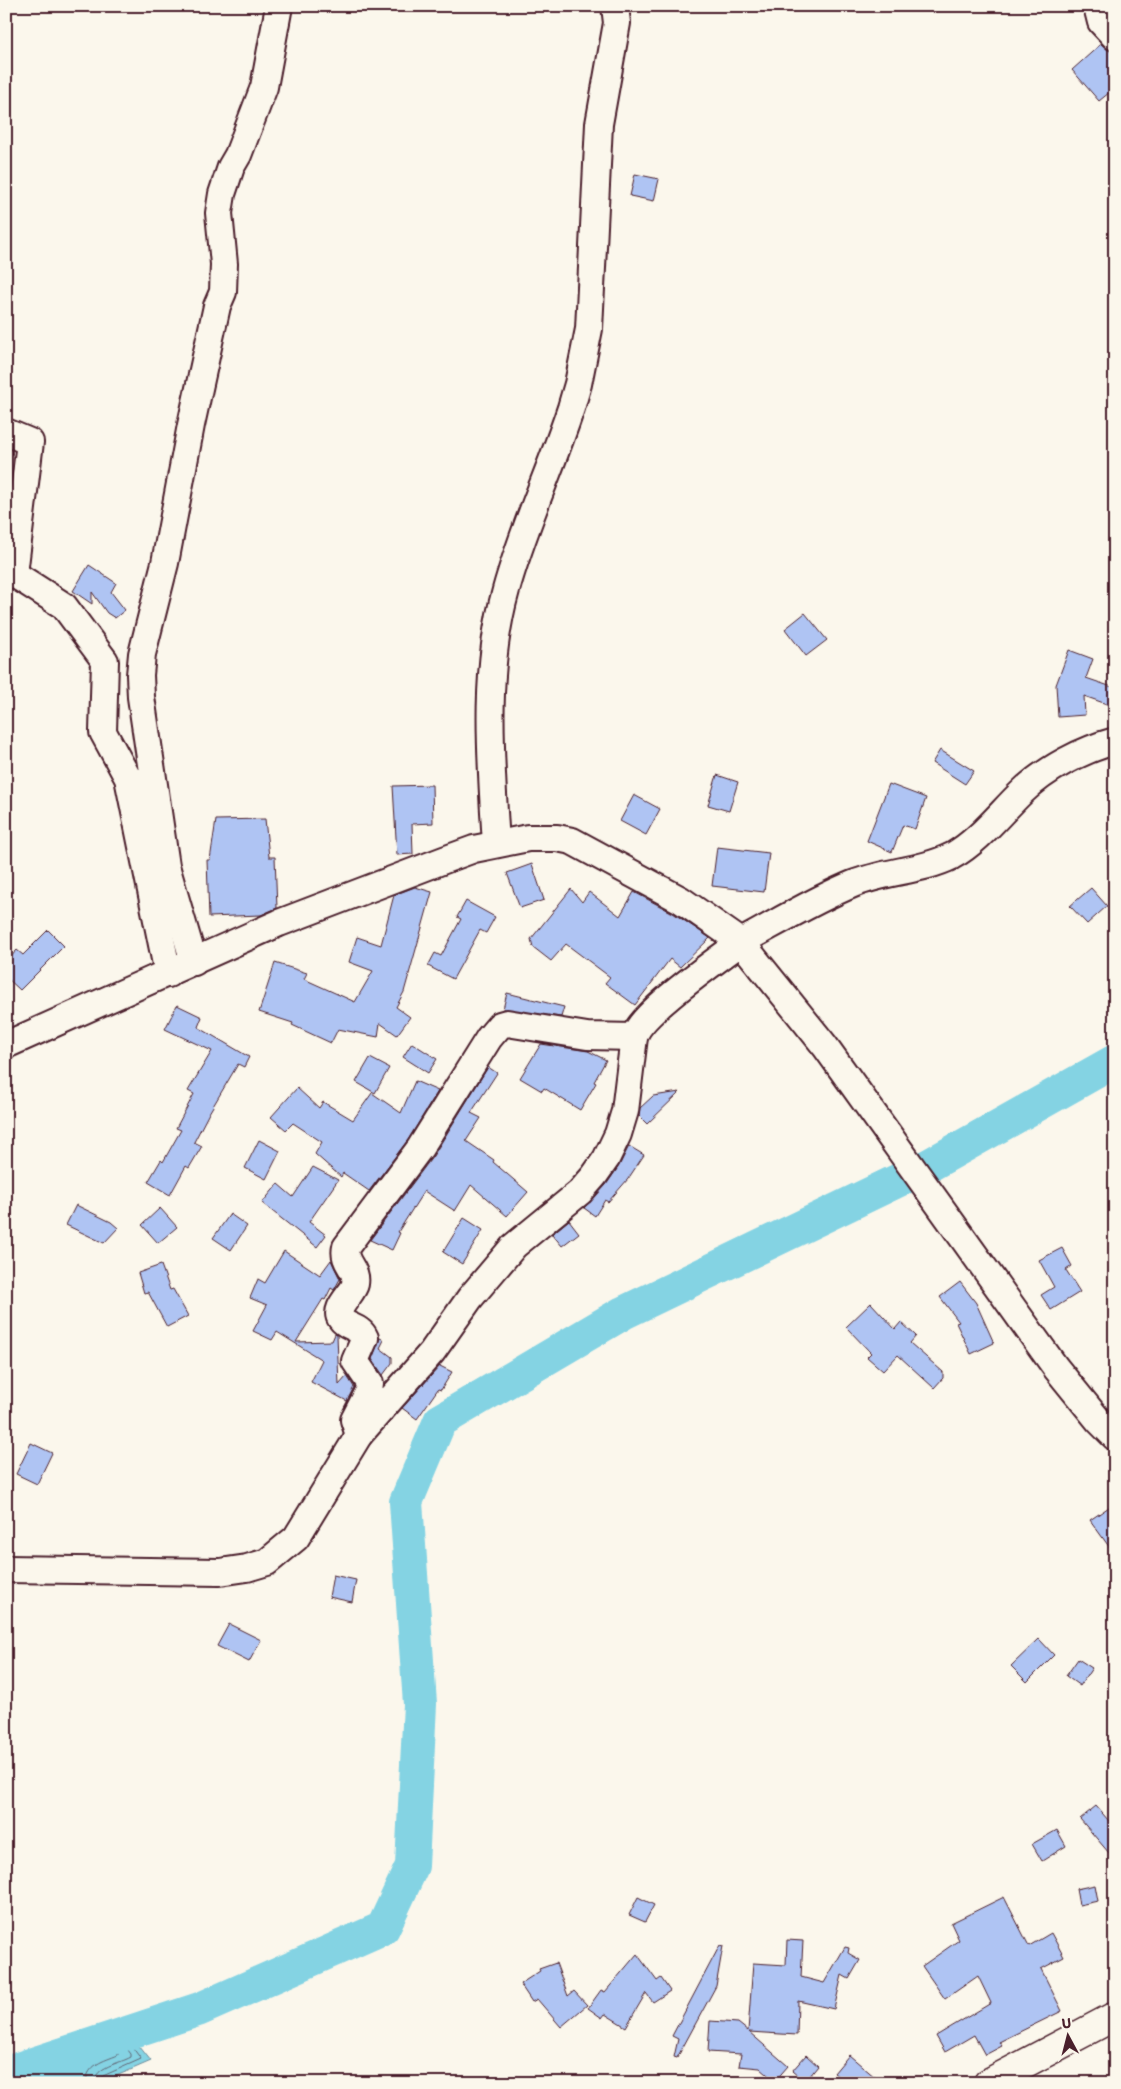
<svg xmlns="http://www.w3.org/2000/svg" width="1121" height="2089" viewBox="0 0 1121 2089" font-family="'Shantell Sans',sans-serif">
	<rect width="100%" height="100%" fill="#fbf7ec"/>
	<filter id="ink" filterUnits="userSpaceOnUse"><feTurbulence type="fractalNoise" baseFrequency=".02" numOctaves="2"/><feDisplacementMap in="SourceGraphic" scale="10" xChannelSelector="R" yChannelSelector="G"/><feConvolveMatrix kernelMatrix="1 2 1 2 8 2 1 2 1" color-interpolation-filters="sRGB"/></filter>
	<g filter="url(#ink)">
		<!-- water -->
		<path fill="#84d3e3" stroke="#6d8b99" d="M 124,2027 L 151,2061 L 100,2083 L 6,2083 L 6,2059 Z"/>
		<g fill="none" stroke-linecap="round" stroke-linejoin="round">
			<!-- shore -->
			<g stroke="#616775" stroke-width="1">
				<path d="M 6,2064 L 122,2033 L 141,2059 L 103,2076 L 100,2083"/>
				<path d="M 6,2070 L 120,2040 L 131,2054 L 131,2057 C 119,2064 95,2066 94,2083"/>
				<path d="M 6,2078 L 118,2049 L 118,2055 C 104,2061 87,2064 86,2083"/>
			</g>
			<!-- river -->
			<path stroke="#84d3e3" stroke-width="34" d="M 6,2073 L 200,2009 L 383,1928 L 412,1866 L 420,1704 L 406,1502 L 440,1421 L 623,1313 L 926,1167 L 1115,1061"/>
		</g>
		<!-- building -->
		<g fill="#afc4f3" stroke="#4a1f2b">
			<path d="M 1101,44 L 1115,55 L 1115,88 L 1099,101 L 1072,70 Z"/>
			<path d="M 635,174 L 659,179 L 654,201 L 630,196 Z"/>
			<path d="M 89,565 L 116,583 L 111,592 L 125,610 L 115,618 L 107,613 L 92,592 L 92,604 L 73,591 Z"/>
			<path d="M 805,613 L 827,640 L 806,656 L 785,629 Z"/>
			<path d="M 1069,650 L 1093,659 L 1086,678 L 1115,688 L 1115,707 L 1084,696 L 1085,715 L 1058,717 L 1056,685 Z"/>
			<path d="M 940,750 L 974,771 L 965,784 L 932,763 Z"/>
			<path d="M 717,775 L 738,782 L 729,811 L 708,805 Z"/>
			<path d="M 889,784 L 926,798 L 915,829 L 903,825 L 892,852 L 867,841 Z"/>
			<path d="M 432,785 L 433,823 L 412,824 L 413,854 L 397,855 L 393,786 Z"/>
			<path d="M 634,795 L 660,809 L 646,835 L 620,821 Z"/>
			<path d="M 265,819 L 269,857 L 275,857 L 277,908 L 261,915 L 209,917 L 207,860 L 210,860 L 216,820 Z"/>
			<path d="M 717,847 L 769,853 L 764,892 L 712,886 Z"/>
			<path d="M 532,864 L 544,900 L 520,908 L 507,873 Z"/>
			<path d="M 415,887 L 432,892 L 404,992 L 396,1007 L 410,1017 L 397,1035 L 380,1023 L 378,1037 L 338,1029 L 331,1043 L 292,1025 L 293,1023 L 259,1012 L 275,963 L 307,973 L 304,979 L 355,1002 L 373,971 L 349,962 L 357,937 L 381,945 L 394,895 Z"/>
			<path d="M 1091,888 L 1107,906 L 1087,924 L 1070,906 Z"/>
			<path d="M 571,889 L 582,902 L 589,892 L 620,916 L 634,892 L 673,913 L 710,938 L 680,967 L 670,959 L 635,1005 L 605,983 L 610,977 L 566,944 L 551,961 L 533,947 L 531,939 Z"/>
			<path d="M 466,901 L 495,917 L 486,933 L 480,930 L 453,979 L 428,966 L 435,953 L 441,956 L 461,919 L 457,917 Z"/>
			<path d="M 48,930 L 64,946 L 20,990 L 6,977 L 6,962 L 17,950 L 23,955 Z"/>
			<path d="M 507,993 L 564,1007 L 561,1017 L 503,1009 Z"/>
			<path d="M 177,1005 L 202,1017 L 198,1027 L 249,1057 L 244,1067 L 238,1064 L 209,1113 L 194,1142 L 202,1146 L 189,1168 L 186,1166 L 170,1195 L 148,1182 L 161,1160 L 163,1162 L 181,1130 L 176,1128 L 194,1094 L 188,1091 L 212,1051 L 165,1029 Z"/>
			<path d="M 412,1043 L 437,1059 L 428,1073 L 403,1057 Z"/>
			<path d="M 541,1044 L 588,1051 L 606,1060 L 594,1082 L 596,1083 L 580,1110 L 544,1088 L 542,1091 L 520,1078 Z"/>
			<path d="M 370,1058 L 389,1068 L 375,1093 L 356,1082 Z"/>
			<path d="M 488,1067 L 497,1073 L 471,1113 L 481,1118 L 466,1141 L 494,1160 L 493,1162 L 528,1192 L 507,1216 L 471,1185 L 455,1211 L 424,1191 L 398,1232 L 400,1233 L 392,1250 L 370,1240 L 433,1156 Z"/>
			<path d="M 415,1081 L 438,1091 L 408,1140 L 369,1191 L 343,1173 L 341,1177 L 315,1154 L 322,1142 L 293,1123 L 286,1130 L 271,1117 L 297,1088 L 319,1108 L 323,1102 L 353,1120 L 372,1093 L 401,1113 Z"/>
			<path d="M 680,1092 L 647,1124 L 639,1116 L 640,1108 L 653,1096 Z"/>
			<path d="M 259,1140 L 280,1151 L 266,1179 L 245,1168 Z"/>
			<path d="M 629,1146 L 644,1155 L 628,1179 L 608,1202 L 605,1200 L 595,1216 L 584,1208 L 606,1185 L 619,1166 Z"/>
			<path d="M 313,1167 L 338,1180 L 309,1222 L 326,1235 L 317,1247 L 262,1203 L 278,1184 L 293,1197 Z"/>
			<path d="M 76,1205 L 111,1222 L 118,1228 L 104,1243 L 66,1225 Z"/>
			<path d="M 160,1208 L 177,1227 L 158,1243 L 142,1225 Z"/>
			<path d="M 230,1214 L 247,1226 L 231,1250 L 213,1238 Z"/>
			<path d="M 464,1218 L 483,1230 L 462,1264 L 443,1252 Z"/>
			<path d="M 569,1220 L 579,1233 L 562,1246 L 552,1234 Z"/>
			<path d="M 1062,1248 L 1072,1266 L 1066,1270 L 1080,1292 L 1051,1310 L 1041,1295 L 1054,1287 L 1039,1260 Z"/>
			<path d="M 284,1251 L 320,1275 L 331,1260 L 340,1279 L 334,1290 L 331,1288 L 325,1300 L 323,1299 L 296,1342 L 332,1341 L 335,1334 L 337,1335 L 339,1385 L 347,1376 L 354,1387 L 347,1401 L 311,1382 L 322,1360 L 277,1332 L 272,1340 L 253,1331 L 267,1305 L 250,1298 L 258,1279 L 265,1283 Z"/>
			<path d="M 161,1265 L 170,1290 L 173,1289 L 188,1316 L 167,1327 L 148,1292 L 144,1293 L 138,1273 Z"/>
			<path d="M 960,1282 L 976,1303 L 994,1343 L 971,1354 L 956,1323 L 959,1322 L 940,1297 Z"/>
			<path d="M 871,1303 L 895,1329 L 901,1322 L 916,1336 L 910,1343 L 943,1372 L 943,1378 L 934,1388 L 898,1355 L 883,1371 L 867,1357 L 871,1353 L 846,1327 Z"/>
			<path d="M 380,1338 L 384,1340 L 380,1348 L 392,1357 L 392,1363 L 383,1375 L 372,1359 Z"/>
			<path d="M 440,1366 L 452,1372 L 441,1390 L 438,1389 L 417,1419 L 402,1408 Z"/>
			<path d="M 31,1443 L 52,1453 L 37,1484 L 16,1474 Z"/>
			<path d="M 1115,1503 L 1115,1555 L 1090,1520 Z"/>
			<path d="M 333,1575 L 356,1580 L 352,1602 L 329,1597 Z"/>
			<path d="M 229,1624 L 261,1640 L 249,1662 L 217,1646 Z"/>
			<path d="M 1039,1639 L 1054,1655 L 1027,1682 L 1011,1666 Z"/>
			<path d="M 1078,1659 L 1092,1668 L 1080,1686 L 1066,1676 Z"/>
			<path d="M 1096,1806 L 1115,1828 L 1115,1860 L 1080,1819 Z"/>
			<path d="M 1057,1830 L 1066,1846 L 1042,1861 L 1032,1844 Z"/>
			<path d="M 1095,1885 L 1098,1901 L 1079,1905 L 1076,1889 Z"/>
			<path d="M 638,1897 L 654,1905 L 645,1922 L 629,1915 Z"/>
			<path d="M 1004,1897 L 1029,1946 L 1051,1933 L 1064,1957 L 1041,1969 L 1062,2011 L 999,2042 L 1002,2046 L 985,2055 L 974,2035 L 945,2052 L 936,2036 L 991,2003 L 978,1976 L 945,1999 L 922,1966 L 959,1940 L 951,1923 Z"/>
			<path d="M 787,1940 L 803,1941 L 801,1977 L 824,1983 L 845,1947 L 849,1948 L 848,1953 L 860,1960 L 849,1979 L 842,1975 L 834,2009 L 798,2001 L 797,2035 L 749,2032 L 788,2066 L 775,2081 L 760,2068 L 739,2066 L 741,2054 L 708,2052 L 710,2021 L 738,2023 L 748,2031 L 753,1963 L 786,1965 Z"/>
			<path d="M 720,1945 L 723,1946 L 716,1986 L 677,2058 L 674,2057 L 678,2039 L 672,2036 Z"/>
			<path d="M 637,1954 L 657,1981 L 661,1978 L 670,1991 L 653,2002 L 646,1993 L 626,2027 L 605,2014 L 602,2018 L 588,2008 L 601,1990 L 605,1992 Z"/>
			<path d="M 556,1963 L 568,1996 L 574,1991 L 587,2005 L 561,2027 L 537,1999 L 532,2002 L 520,1984 L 540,1971 L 539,1969 Z"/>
			<path d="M 806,2055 L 818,2066 L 805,2082 L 792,2071 Z"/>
			<path d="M 849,2055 L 882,2083 L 846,2083 L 834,2073 Z"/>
		</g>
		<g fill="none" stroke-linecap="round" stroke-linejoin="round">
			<!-- minor casing -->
			<g stroke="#4a1f2b" stroke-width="30">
				<g id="minor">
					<path d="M 1097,6 L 1101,22 L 1115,37"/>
					<path d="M 6,432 L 30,442 L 14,574 L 64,606 L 105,661 L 103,732 L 128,778 L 168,974"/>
					<path d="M 496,844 C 491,762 483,671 506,590 C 523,528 551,469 571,408 L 578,384 L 589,329 L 599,124 L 617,23 L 615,6"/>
					<path d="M 194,962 L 166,866 L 141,697 L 140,675 L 142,654 L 165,563 L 191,425 L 217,306 L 223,292 L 224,264 L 219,213 L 222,194 L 231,167 L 238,155 L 264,87 L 279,6"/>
					<path d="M 6,1045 L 279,923 L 444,860 L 474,849 L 528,838 L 557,838 L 572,841 L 681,900 L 741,942 C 778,922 814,900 853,884 C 885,871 922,871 952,856 C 979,841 1000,813 1022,792 C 1047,768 1082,750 1115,741"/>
					<path d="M 359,1435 L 354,1420 L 369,1391 L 370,1383 L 355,1361 L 365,1338 C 360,1326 347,1328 341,1319 C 333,1308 353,1294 355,1284 C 358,1268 342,1264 346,1247 L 420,1148 L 489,1038 L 500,1025 L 507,1023 L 587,1036 L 634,1037"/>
					<path d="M 6,1569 L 220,1572 L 247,1568 L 267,1562 L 296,1538 L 359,1435 L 432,1352 L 470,1298 L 514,1246 L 580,1192 L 594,1176 L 606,1159 L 618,1134 L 625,1111 L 634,1037 C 640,1013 719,959 741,942 L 825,1046 L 1056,1368 L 1099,1421 L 1115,1437"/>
				</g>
			</g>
			<!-- highway casing -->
			<g stroke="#4a1f2b" stroke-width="31">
				<path id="highway" d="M 988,2083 L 1115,2016"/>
			</g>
			<!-- minor -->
			<use href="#minor" stroke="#fbf7ec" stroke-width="26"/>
			<!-- highway -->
			<use href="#highway" stroke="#fbf7ec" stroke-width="28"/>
		</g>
	</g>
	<!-- margin -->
	<rect width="1121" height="2089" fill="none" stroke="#fbf7ec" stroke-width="25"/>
	<rect x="12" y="12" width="1096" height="2064" fill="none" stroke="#4a1f2b" stroke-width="2" filter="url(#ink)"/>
	<!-- north arrow -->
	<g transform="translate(1068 2036) rotate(353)" stroke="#fbf7ec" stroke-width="4" paint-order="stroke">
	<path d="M0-4L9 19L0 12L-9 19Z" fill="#4a1f2b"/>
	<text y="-8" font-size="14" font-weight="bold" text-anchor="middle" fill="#4a1f2b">U</text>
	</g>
</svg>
